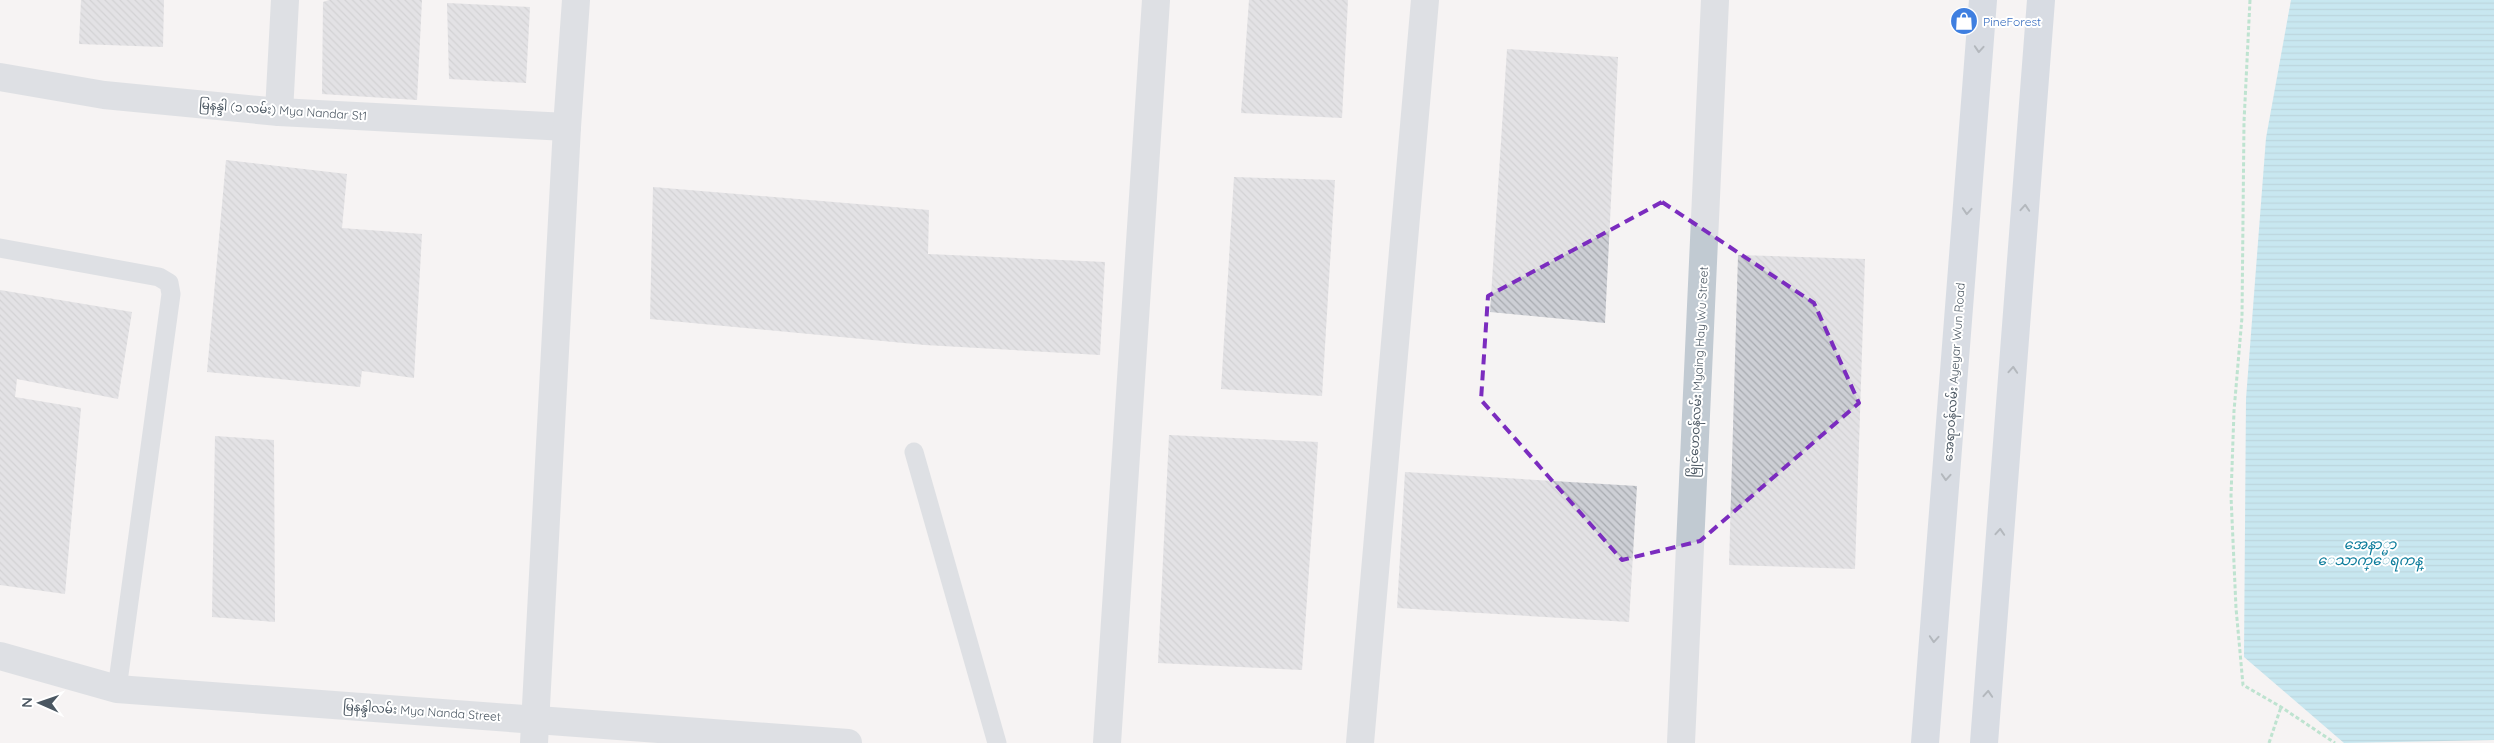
<svg xmlns="http://www.w3.org/2000/svg" width="2494" height="743" viewBox="0 0 2494 743" font-family="Quicksand,'Noto Sans Myanmar',sans-serif">
	<defs>
		<pattern id="water-rules" width="6" height="5" patternUnits="userSpaceOnUse" patternTransform="scale(1.25)"><rect width="6" height="5" fill="#90daee"/><path d="M0 2.5h6" fill="none" stroke="#78b4c4"/></pattern>
		<pattern id="building-back-hatch" width="6" height="6" patternUnits="userSpaceOnUse" patternTransform="scale(1.25)"><rect width="6" height="6" fill="#cdcfd5"/><path d="M-1 5l2 2M0 0l6 6M5-1l2 2" fill="none" stroke="#a8abb0"/></pattern>
	</defs>
	<rect width="100%" height="100%" fill="#f5f3f3"/>
	<!-- water -->
	<path fill="url(#water-rules)" d="M 2291,0 L 2494,0 L 2494,740 L 2344,743 L 2244,657 L 2246,399 L 2266,138 Z"/>
	<!-- building -->
	<g fill="url(#building-back-hatch)">
		<path d="M 81,0 L 164,0 L 163,47 L 79,44 Z"/>
		<path d="M 329,0 L 422,0 L 417,100 L 322,94 L 323,2 Z"/>
		<path d="M 1249,0 L 1348,0 L 1342,118 L 1241,113 Z"/>
		<path d="M 447,3 L 530,7 L 526,83 L 449,79 Z"/>
		<path d="M 1507,49 L 1618,57 L 1605,323 L 1490,312 Z"/>
		<path d="M 226,160 L 347,174 L 342,228 L 422,234 L 414,378 L 362,371 L 360,387 L 207,372 Z"/>
		<path d="M 1234,177 L 1335,180 L 1322,396 L 1221,389 Z"/>
		<path d="M 653,187 L 929,210 L 928,254 L 1105,262 L 1100,355 L 925,345 L 650,319 Z"/>
		<path d="M 1738,255 L 1865,259 L 1855,569 L 1729,565 Z"/>
		<path d="M 0,290 L 132,312 L 118,399 L 17,379 L 15,397 L 81,408 L 65,594 L 0,585 Z"/>
		<path d="M 1169,435 L 1318,442 L 1302,670 L 1158,663 Z"/>
		<path d="M 215,436 L 274,440 L 275,622 L 212,617 Z"/>
		<path d="M 1405,472 L 1637,486 L 1629,622 L 1397,608 Z"/>
	</g>
	<g fill="none" stroke-linecap="round" stroke-linejoin="round">
		<!-- path -->
		<g stroke="#7ad0a6" stroke-width="3" stroke-dasharray="4 2.5" stroke-linecap="butt">
			<path d="M 2250,0 L 2244,122 L 2242,317 L 2234,411 L 2231,496 L 2236,608 L 2243,685 L 2281,707 L 2335,743"/>
			<path d="M 2269,743 L 2281,707"/>
		</g>
		<!-- service -->
		<g stroke="#c1cad2" stroke-width="19">
			<path d="M 0,248 L 159,277 L 169,283 L 171,294 L 117,689"/>
			<path d="M 914,452 L 997,743"/>
		</g>
		<!-- minor -->
		<g stroke="#c1cad2" stroke-width="28">
			<path d="M 0,77 L 104,95 L 279,112 L 567,127"/>
			<path d="M 279,112 L 285,0"/>
			<path d="M 0,656 L 117,689 L 848,743"/>
			<path d="M 534,743 L 567,127 L 576,0"/>
			<path d="M 1107,743 L 1156,0"/>
			<path d="M 1360,743 L 1425,0"/>
			<path d="M 1681,743 L 1715,0"/>
		</g>
		<!-- primary -->
		<g stroke="#b3c2d1" stroke-width="28">
			<path d="M 1925,743 L 1983,0"/>
			<path d="M 1984,743 L 2041,0"/>
		</g>
	</g>
	<!-- one-way arrows -->
	<defs><path id="oneway-chevron" d="M-2-3.5L2.5 0L-2 3.5" fill="none" stroke-width="1.6" stroke-linecap="round" stroke-linejoin="round" transform="scale(1.25)"/></defs>
	<g stroke="#64717d">
		<use href="#oneway-chevron" transform="translate(1979 49) rotate(94)"/>
		<use href="#oneway-chevron" transform="translate(2025 208) rotate(-86)"/>
		<use href="#oneway-chevron" transform="translate(1967 211) rotate(94)"/>
		<use href="#oneway-chevron" transform="translate(2013 370) rotate(-86)"/>
		<use href="#oneway-chevron" transform="translate(1946 477) rotate(94)"/>
		<use href="#oneway-chevron" transform="translate(2000 532) rotate(-86)"/>
		<use href="#oneway-chevron" transform="translate(1934 639) rotate(94)"/>
		<use href="#oneway-chevron" transform="translate(1988 694) rotate(-86)"/>
	</g>
	<!-- marked area -->
	<path d="M0 0H2494V743H0ZM 1662,202 L 1814,303 L 1859,403 L 1700,541 L 1622,560 L 1481,400 L 1488,296 Z" fill="#f5f3f3" fill-opacity=".55" fill-rule="evenodd"/>
	<path fill="none" stroke="#7b2cbf" stroke-width="4" stroke-dasharray="10 6" stroke-linejoin="round" d="M 1662,202 L 1814,303 L 1859,403 L 1700,541 L 1622,560 L 1481,400 L 1488,296 Z"/>
	<!-- icons -->
	<defs>
		<g id="shop-disc" transform="scale(1.4375)"><circle r="9.5" fill="#3f7fe0" stroke="#fff"/><path d="M-5-2.5h2.3a2.7 3.5 0 0 1 5.4 0H5L5.5 6h-11ZM-1.5-2.5h3a1.5 2.3 0 0 0-3 0Z" fill="#fff"/></g>
	</defs>
	<g fill-rule="evenodd">
		<use href="#shop-disc" x="1964" y="21"/>
	</g>
	<g text-anchor="middle" dominant-baseline="central" stroke-width="4" stroke-linejoin="round" paint-order="stroke">
		<!-- shop labels -->
		<g font-size="12" fill="#366cbe" stroke="#fff" text-anchor="start">
			<text x="1983" y="21">PineForest</text>
		</g>
		<!-- street labels -->
		<g font-size="12" fill="#4a5661" stroke="#fff">
			<text transform="translate(283 110) rotate(4)">မြနန္ဒါ (၁ လမ်း) Mya Nandar St1</text>
			<text transform="translate(1698 372) rotate(-87)">မြိုင်ဟေဝန်လမ်း Myaing Hay Wu Street</text>
			<text transform="translate(1954 372) rotate(-86)">အေရာဝန်လမ်း Ayeyar Wun Road</text>
			<text transform="translate(422 711) rotate(4)">မြနန္ဒါလမ်း Mya Nanda Street</text>
		</g>
		<!-- water labels -->
		<g font-size="14" font-style="italic" fill="#0c7c9b" stroke="#fff">
			<text x="2370" y="544">အေနာ္မာ<tspan x="2370" dy="16">ေသာက္ေရကန္</tspan></text>
		</g>
	</g>
	<!-- north arrow -->
	<g transform="translate(40 703) rotate(272)" stroke="#ffffff" stroke-width="4" paint-order="stroke">
	<path d="M0-4L9 19L0 12L-9 19Z" fill="#4a5661"/>
	<text y="-8" font-size="14" font-weight="bold" text-anchor="middle" fill="#4a5661">N</text>
	</g>
</svg>
